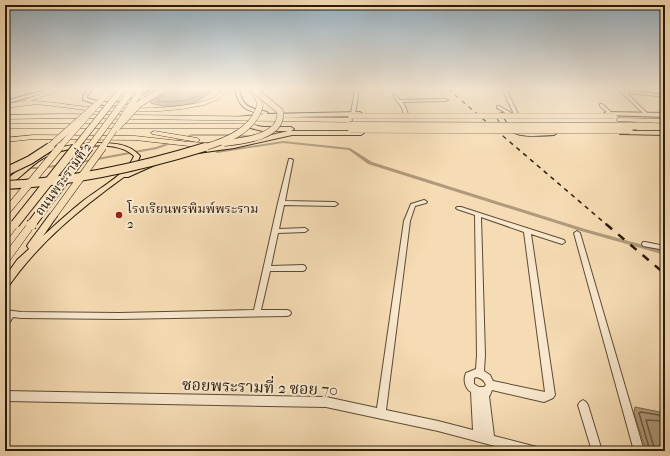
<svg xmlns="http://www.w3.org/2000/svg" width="670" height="456" viewBox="0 0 670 456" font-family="'IM FELL French Canon','Noto Serif Thai',serif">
	<rect width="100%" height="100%" fill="#f6dcb4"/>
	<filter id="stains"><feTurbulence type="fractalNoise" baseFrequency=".005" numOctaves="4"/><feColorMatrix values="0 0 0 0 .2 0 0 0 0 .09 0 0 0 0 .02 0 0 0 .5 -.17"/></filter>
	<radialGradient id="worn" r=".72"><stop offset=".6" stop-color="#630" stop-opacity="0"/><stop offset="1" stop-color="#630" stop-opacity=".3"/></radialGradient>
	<!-- water -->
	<g fill="#b09a7b" stroke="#7a674e">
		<path d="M 166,89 L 212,89 C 202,106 167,110 151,103 L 151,99 Z"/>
		<path d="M 635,407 L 665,413 L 665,451 L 646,451 L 634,413 Z"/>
	</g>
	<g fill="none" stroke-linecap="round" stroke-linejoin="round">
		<!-- shore-far1 -->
		<path stroke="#6c5a43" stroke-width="1" d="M 166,93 L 158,98 L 158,101 C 174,103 196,102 207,89"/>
		<!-- shore -->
		<g stroke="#6c5a43" stroke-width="1.5">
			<path d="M 650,451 L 639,413 L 641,412 L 665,416"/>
			<path d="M 655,451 L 646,420 L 665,421"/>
		</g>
		<!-- canal -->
		<g fill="#b09a7b" fill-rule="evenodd">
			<path d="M 192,134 L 224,134 L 260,136 L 262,137 L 260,138 L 224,136 L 193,136 L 157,149 L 65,166 L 37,169 L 23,169 L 5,164 L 5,162 L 23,167 L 37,167 L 65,164 L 156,147 Z"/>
			<path d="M 283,141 L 350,148 L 372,162 L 585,229 L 665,251 L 665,255 L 581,231 L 368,164 L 349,150 L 283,143 L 217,153 L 215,152 L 217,151 Z"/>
		</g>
		<!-- minor casing -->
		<g stroke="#5c4b35" stroke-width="2">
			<g id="minor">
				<path d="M 355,89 L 359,89 L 355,114 L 353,115 L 351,114 Z"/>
				<path d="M 502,89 L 506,89 L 518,114 L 517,115 L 514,114 Z"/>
				<path d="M 620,89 L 622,89 L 647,113 L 647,115 L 645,115 L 620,91 Z"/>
				<path d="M 630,91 L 665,95 L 665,97 L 631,93 L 630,93 Z"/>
				<path d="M 394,95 L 396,95 L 400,100 L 446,99 L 448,100 L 446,101 L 402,102 L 405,106 L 408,114 L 406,115 L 404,114 L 401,106 L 393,96 Z"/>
				<path d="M 600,104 L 602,104 L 612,113 L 612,115 L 610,115 L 600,106 Z"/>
				<path d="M 497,106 L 499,106 L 513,114 L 510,115 L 497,108 Z"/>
				<path d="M 289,159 L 291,159 L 293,160 L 285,201 L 335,202 L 338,204 L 335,206 L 284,205 L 279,229 L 305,228 L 308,230 L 305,232 L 278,233 L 271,266 L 303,265 L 305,266 L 306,268 L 305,270 L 303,271 L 270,271 L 261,310 L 287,310 L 290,311 L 291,313 L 290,315 L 287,316 L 119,319 L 21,318 L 13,317 L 8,325 L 5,326 L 5,310 L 21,312 L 119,313 L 254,310 L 278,203 Z"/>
				<path d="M 424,200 L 426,201 L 427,202 L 426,203 L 415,206 L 410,221 L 386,410 L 438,421 L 473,430 L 471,392 C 465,388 463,380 466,373 L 476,369 L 477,355 L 475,215 L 457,209 L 456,208 L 457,207 L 461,207 L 564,240 L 565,242 L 562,244 L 531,234 L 555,395 L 553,398 L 544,402 L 492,390 L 490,395 L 489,396 L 494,436 L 533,446 L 537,447 L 538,451 L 514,451 L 438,431 L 326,407 L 5,401 L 5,391 L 326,397 L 377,408 L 404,221 L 411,204 ZM 481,217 L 524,232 L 545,392 L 493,381 L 490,375 L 484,371 L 485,355 ZM 476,377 C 481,378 484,380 486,385 L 484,387 L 479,387 L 474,384 L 474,378 Z"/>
				<path d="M 577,231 L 580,233 L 644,451 L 634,451 L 574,233 Z"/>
				<path d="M 643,242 L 645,242 L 665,246 L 665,250 L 643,246 L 642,244 Z"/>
				<path d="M 583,400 L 586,402 L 588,405 L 602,451 L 592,451 L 578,405 L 580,402 Z"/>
			</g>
		</g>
		<!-- major casing -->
		<g stroke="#281b0b" stroke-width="2">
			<g id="major">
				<path d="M 49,89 L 58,89 L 5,104 L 5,101 Z"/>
				<path d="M 88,89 L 93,89 L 87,96 L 87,98 C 104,104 121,104 138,97 C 146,94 151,89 159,89 C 137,106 109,110 83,100 L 83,96 Z"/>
				<path d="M 235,89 L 239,89 C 243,108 250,108 267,112 L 268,113 L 266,114 L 360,112 L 363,114 L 360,116 C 320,117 280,116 240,120 L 237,118 L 238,117 L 264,114 C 246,111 239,108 235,89 Z"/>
				<path d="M 506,112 L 509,114 L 503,116 L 503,118 C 514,136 535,133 554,131 L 557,133 L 554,135 C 531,136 511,140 497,118 L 499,114 Z"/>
				<path d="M 606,112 L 665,113 L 665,117 L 604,115 L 603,114 Z"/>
				<path d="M 248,124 L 263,127 L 291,127 L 294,129 L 291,131 L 263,131 L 246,127 L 246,125 Z"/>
				<path d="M 288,131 L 361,131 L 364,133 L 361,135 L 292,135 L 234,148 L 198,153 L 195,151 L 198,149 L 234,144 Z"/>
				<path d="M 622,131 L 665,131 L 665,135 L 620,134 L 620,132 Z"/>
				<path d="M 96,143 C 112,143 129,143 140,156 L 136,165 L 131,172 L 152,163 L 154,162 L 157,164 L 128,177 L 124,177 C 81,208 38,243 8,287 L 5,288 L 5,277 L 17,260 L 29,249 L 27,246 L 28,244 L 50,214 L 53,214 L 57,216 L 43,236 C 56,224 69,212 83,201 C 98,189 127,174 134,156 C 115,137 59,147 39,161 C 30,167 14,184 5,187 L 5,181 C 38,153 52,145 96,143 Z"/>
			</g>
		</g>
		<!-- highway casing -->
		<g stroke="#281b0b" stroke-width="1">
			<g id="highway">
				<path d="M 57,89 L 66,89 L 30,101 C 46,101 62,104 79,106 C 108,109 192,112 216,96 C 218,94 221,91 223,89 L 228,89 L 219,99 L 204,105 L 182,109 L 159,111 L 94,111 L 37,104 L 5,108 L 5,104 L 27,101 L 25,100 L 26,99 Z"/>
				<path d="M 246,89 L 252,89 L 259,96 L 263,105 L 262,106 L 258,106 L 255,98 Z"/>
				<path d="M 66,114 L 350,118 L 353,120 L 350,122 L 66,118 L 5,119 L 5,115 Z"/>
				<path d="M 619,118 L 665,119 L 665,123 L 617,121 L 617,119 Z"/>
				<path d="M 5,124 L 254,124 L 257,126 L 254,128 L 5,128 Z"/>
				<path d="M 154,131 L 197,138 L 200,140 L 197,142 L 152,134 L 151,133 Z"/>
				<path d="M 34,135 L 135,136 L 189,142 L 232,144 L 235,146 L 232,148 L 189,146 L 135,140 L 34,139 L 5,142 L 5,138 Z"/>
				<path d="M 15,221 L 19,224 L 8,239 L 5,240 C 5,232 6,224 15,221 Z"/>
				<path d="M 31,222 L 34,223 L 35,225 L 34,227 L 8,263 L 5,264 L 5,253 L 28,223 Z"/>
			</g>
		</g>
		<!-- minor -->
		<use href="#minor" fill="#f9e8ce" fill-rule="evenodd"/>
		<!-- major -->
		<use href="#major" fill="#f6dcb4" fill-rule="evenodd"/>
		<!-- highway -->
		<use href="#highway" fill="#f6dcb4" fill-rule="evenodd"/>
		<!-- rail-far1 -->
		<path stroke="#281b0b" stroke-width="1.5" stroke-dasharray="4.5 4.5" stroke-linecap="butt" d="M 448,89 L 607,225"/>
		<!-- rail -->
		<path stroke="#281b0b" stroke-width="2.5" stroke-dasharray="8 8" stroke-linecap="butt" d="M 606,224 L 665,274"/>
		<!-- major-bridge-far1 casing -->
		<g stroke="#281b0b" stroke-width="6" stroke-linecap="butt">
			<g id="major-bridge-far1">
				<path d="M 351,116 L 614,116"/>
				<path d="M 351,130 L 630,131"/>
				<path d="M 59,148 L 111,89"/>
				<path d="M 102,148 L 142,89"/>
			</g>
		</g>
		<!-- major-bridge casing -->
		<g stroke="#281b0b" stroke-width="8" stroke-linecap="butt">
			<g id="major-bridge">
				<path d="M 5,213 L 60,147"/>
				<path d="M 53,216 L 103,147"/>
			</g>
		</g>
		<!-- highway-bridge-far2 casing -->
		<g stroke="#281b0b" stroke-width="7" stroke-linecap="butt">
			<g id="highway-bridge-far2">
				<path d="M 349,125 L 637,126"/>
				<path d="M 117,128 L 139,104 L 164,89"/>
				<path d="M 224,143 C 243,141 284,137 280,111 L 253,89"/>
				<path d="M 48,148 L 95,106"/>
				<path d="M 75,148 L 122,89"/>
				<path d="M 89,148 L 133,89"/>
				<path d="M 202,148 C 224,142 254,131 260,105"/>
			</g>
		</g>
		<!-- highway-bridge-far1 casing -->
		<g stroke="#281b0b" stroke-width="10" stroke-linecap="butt">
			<g id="highway-bridge-far1">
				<path d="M 5,172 L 30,160 L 50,147"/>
				<path d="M 5,185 C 74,182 140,167 205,147"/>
				<path d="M 15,224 L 76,147"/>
				<path d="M 31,225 L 89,147"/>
			</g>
		</g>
		<!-- highway-bridge casing -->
		<g stroke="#281b0b" stroke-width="12" stroke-linecap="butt">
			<path id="highway-bridge" d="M 31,225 L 32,224"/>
		</g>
		<!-- major-bridge-far1 -->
		<use href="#major-bridge-far1" stroke="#f6dcb4" stroke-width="5.5"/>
		<!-- major-bridge -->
		<use href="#major-bridge" stroke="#f6dcb4" stroke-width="7"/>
		<!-- highway-bridge-far2 -->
		<use href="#highway-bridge-far2" stroke="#f6dcb4" stroke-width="6"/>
		<!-- highway-bridge-far1 -->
		<use href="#highway-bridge-far1" stroke="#f6dcb4" stroke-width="8"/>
		<!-- highway-bridge -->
		<use href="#highway-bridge" stroke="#f6dcb4" stroke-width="10"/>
	</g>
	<!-- sky -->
	<linearGradient id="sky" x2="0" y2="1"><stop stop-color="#91aabc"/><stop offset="0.58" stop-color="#fbefdd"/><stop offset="1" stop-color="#fbefdd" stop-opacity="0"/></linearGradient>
	<rect width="670" height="153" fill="url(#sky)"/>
	<!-- markers -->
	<circle fill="#8f2418" stroke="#f9e8ce" stroke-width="1.5" cx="119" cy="215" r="4"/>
	<g text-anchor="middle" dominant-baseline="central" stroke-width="4" stroke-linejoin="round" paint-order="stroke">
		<!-- street labels -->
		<g font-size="13" fill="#281b0b" stroke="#f9e8ce">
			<text transform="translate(63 179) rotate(-54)">ถนนพระรามที่ 2</text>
		</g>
		<!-- poi labels -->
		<g font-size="13" fill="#281b0b" stroke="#f9e8ce" text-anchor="start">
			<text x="127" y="208">โรงเรียนพรพิมพ์พระราม<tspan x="127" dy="15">2</tspan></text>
		</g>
		<!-- near-street labels -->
		<g font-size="16" fill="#281b0b" stroke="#f9e8ce">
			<text transform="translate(260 387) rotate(2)">ซอยพระรามที่ 2 ซอย 70</text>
		</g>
	</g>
	<!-- margin -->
	<rect width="670" height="456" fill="none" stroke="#f6dcb4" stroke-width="20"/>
	<rect x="6" y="6" width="658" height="444" fill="none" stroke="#281b0b" stroke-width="2"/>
	<rect x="10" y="10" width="650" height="436" fill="none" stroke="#281b0b"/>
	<rect width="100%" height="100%" filter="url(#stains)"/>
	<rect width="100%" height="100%" fill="url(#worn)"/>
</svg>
